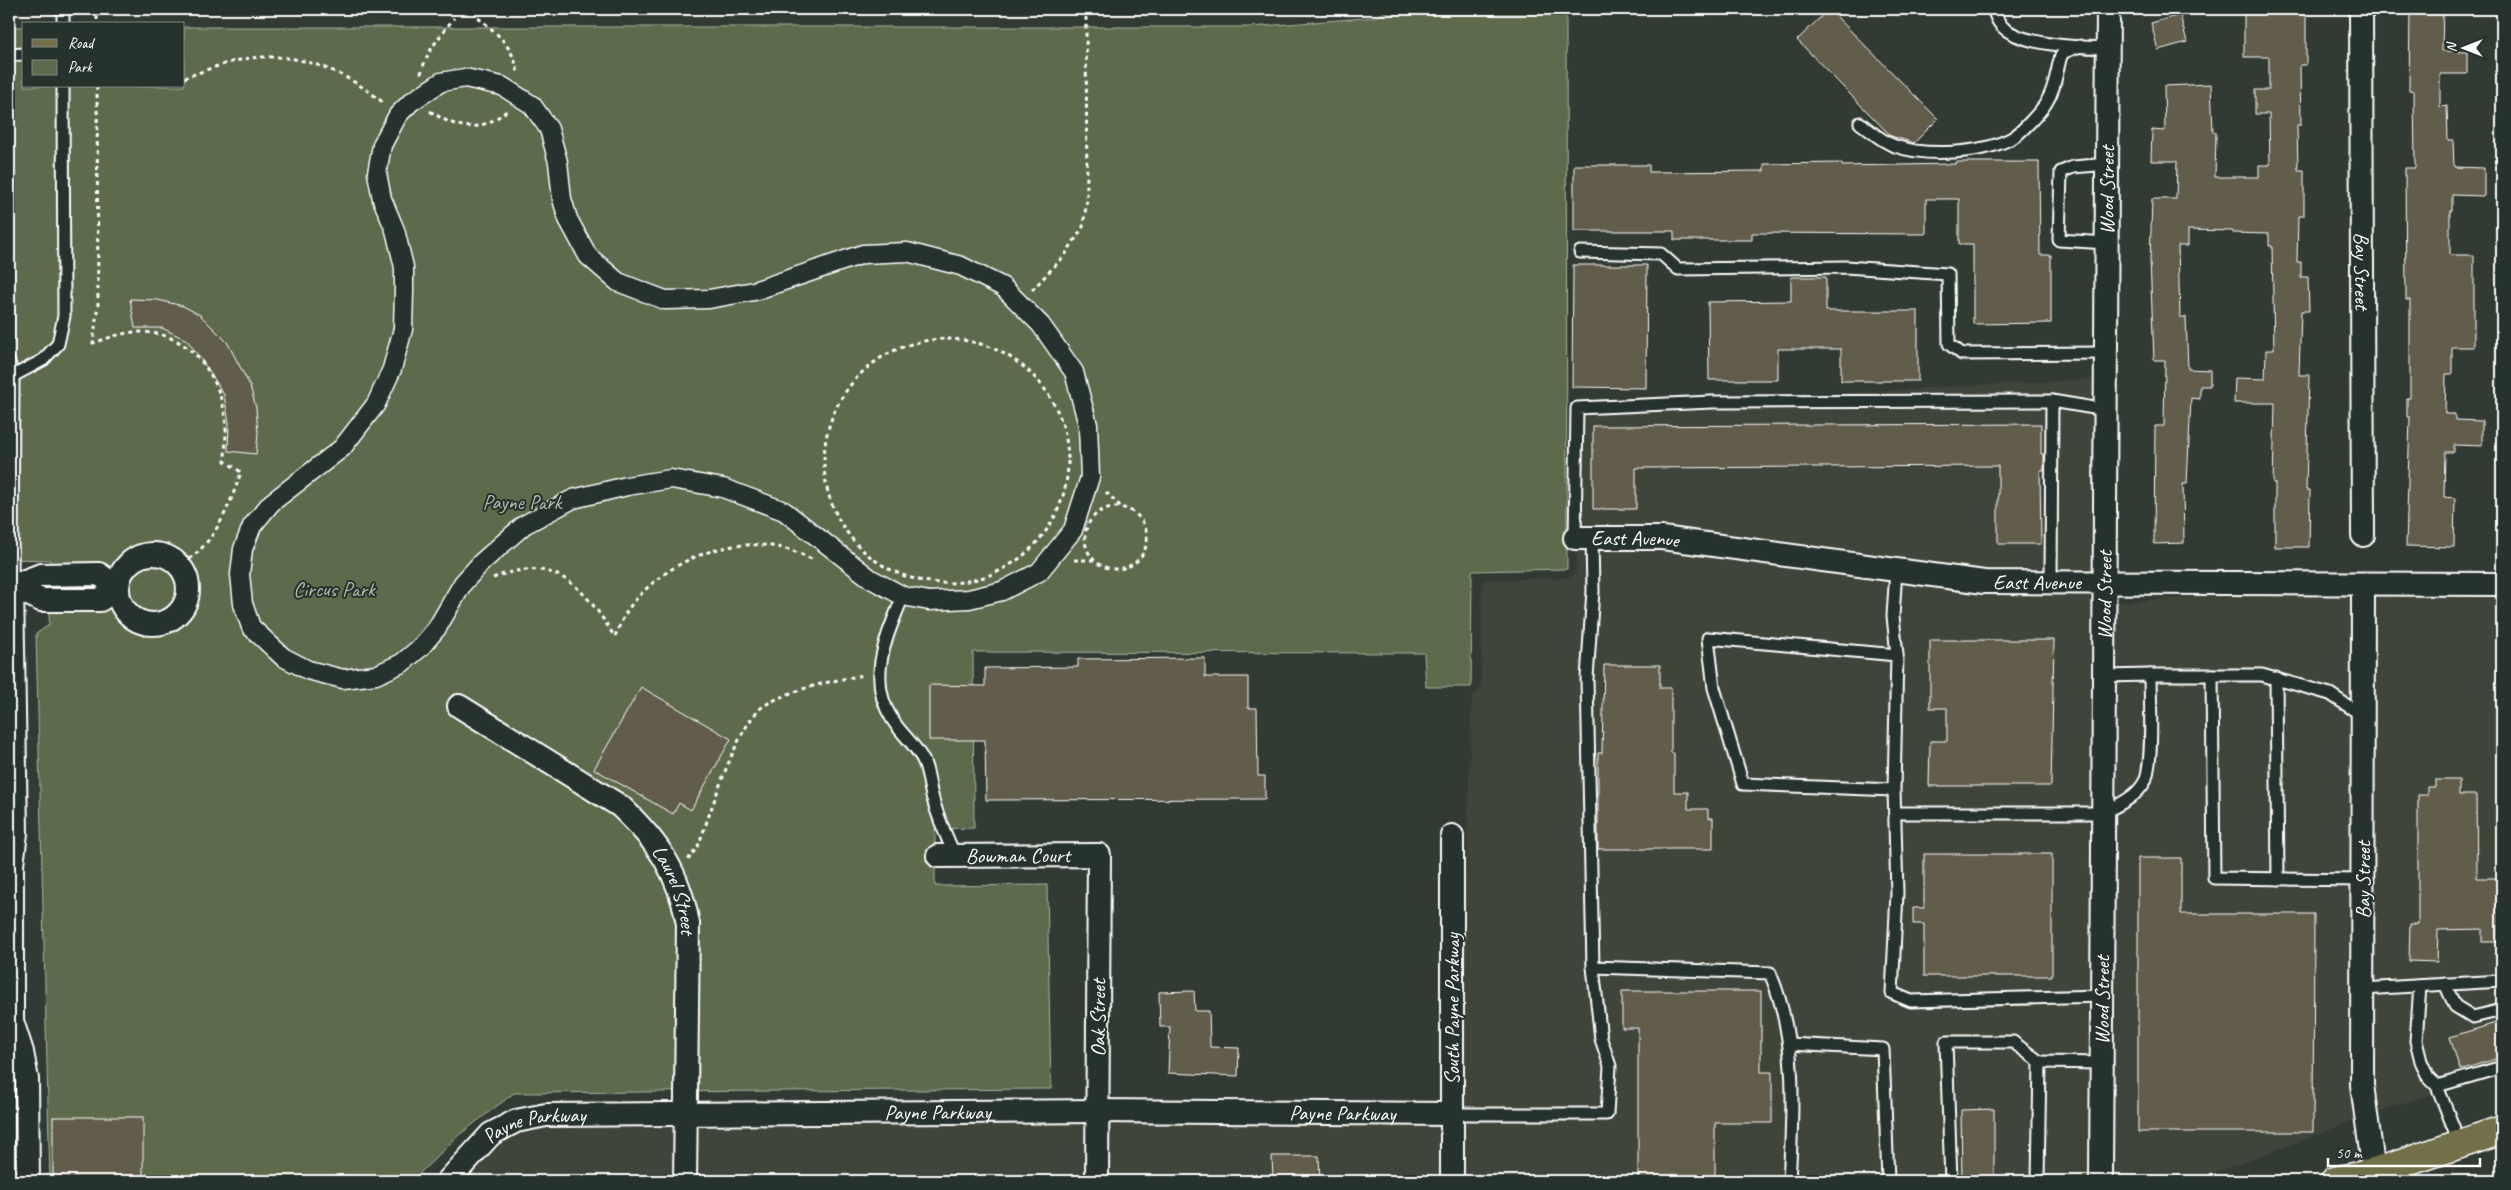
<svg xmlns="http://www.w3.org/2000/svg" width="2511" height="1190" viewBox="0 0 2511 1190" font-family="Caveat,sans-serif">
	<rect width="100%" height="100%" fill="#323b33"/>
	<filter id="ink" filterUnits="userSpaceOnUse"><feTurbulence type="fractalNoise" baseFrequency=".02" numOctaves="2"/><feDisplacementMap in="SourceGraphic" scale="10" xChannelSelector="R" yChannelSelector="G"/><feConvolveMatrix kernelMatrix="1 2 1 2 8 2 1 2 1" color-interpolation-filters="sRGB"/></filter>
	<g filter="url(#ink)">
		<!-- built -->
		<g fill="#40453a">
			<path d="M 2094,379 L 2093,572 L 1985,572 L 1577,528 L 1577,408 Z"/>
			<path d="M 1577,549 L 1661,549 L 2093,593 L 2089,1181 L 1464,1181 L 1464,934 L 1472,696 L 1479,692 L 1481,687 L 1482,580 L 1570,578 L 1576,572 Z"/>
			<path d="M 2230,594 L 2351,595 L 2350,1085 L 2355,1120 L 2193,1181 L 2113,1181 L 2117,603 Z"/>
			<path d="M 2375,595 L 2502,595 L 2502,1071 L 2377,1112 L 2374,1084 Z"/>
			<path d="M 1085,1121 L 1085,1181 L 697,1181 L 698,1123 Z"/>
			<path d="M 1109,1121 L 1440,1124 L 1440,1181 L 1108,1181 Z"/>
			<path d="M 674,1123 L 673,1181 L 462,1181 L 499,1142 L 520,1131 L 548,1126 Z"/>
		</g>
		<!-- green -->
		<path fill="#5d6b4c" stroke="#aeb5a6" d="M 1391,9 L 1566,9 L 1567,569 L 1472,571 L 1471,687 L 1426,687 L 1424,653 L 973,652 L 974,828 L 935,829 L 935,886 L 1047,885 L 1051,1089 L 514,1093 L 459,1135 L 412,1181 L 50,1181 L 36,634 L 49,625 L 50,560 L 9,559 L 9,27 L 24,27 L 24,86 L 184,86 L 184,27 L 1251,27 L 1376,17 Z"/>
		<!-- building -->
		<g fill="#625c4b" stroke="#fff">
			<path d="M 1829,9 L 1938,119 L 1914,143 L 1891,136 L 1797,40 Z"/>
			<path d="M 2244,9 L 2306,9 L 2306,65 L 2300,65 L 2301,125 L 2297,125 L 2298,170 L 2304,170 L 2304,216 L 2298,216 L 2297,262 L 2301,262 L 2301,277 L 2308,277 L 2309,311 L 2301,311 L 2299,375 L 2309,375 L 2306,490 L 2310,490 L 2309,547 L 2275,547 L 2275,483 L 2273,483 L 2275,403 L 2234,403 L 2235,378 L 2265,379 L 2266,350 L 2274,350 L 2272,246 L 2269,246 L 2269,234 L 2233,233 L 2233,231 L 2188,230 L 2188,246 L 2178,246 L 2180,317 L 2186,317 L 2188,369 L 2210,370 L 2210,386 L 2200,386 L 2200,399 L 2191,398 L 2187,484 L 2183,484 L 2184,543 L 2154,544 L 2155,426 L 2164,426 L 2165,360 L 2154,360 L 2150,260 L 2152,199 L 2176,199 L 2177,161 L 2151,161 L 2152,130 L 2165,131 L 2164,86 L 2211,84 L 2213,132 L 2216,132 L 2215,177 L 2259,177 L 2259,165 L 2270,165 L 2269,114 L 2255,114 L 2255,90 L 2269,90 L 2269,57 L 2244,57 Z"/>
			<path d="M 2410,9 L 2443,9 L 2442,51 L 2467,52 L 2467,74 L 2440,74 L 2440,107 L 2447,106 L 2448,140 L 2453,140 L 2454,167 L 2484,168 L 2484,196 L 2452,195 L 2452,211 L 2450,211 L 2450,255 L 2474,255 L 2474,347 L 2452,347 L 2452,374 L 2446,374 L 2445,414 L 2455,414 L 2455,420 L 2482,421 L 2482,446 L 2454,445 L 2454,452 L 2445,452 L 2444,497 L 2455,498 L 2454,547 L 2406,546 L 2410,417 L 2407,417 L 2407,398 L 2410,398 L 2410,300 L 2406,300 L 2405,168 L 2415,168 L 2414,91 L 2409,90 Z"/>
			<path d="M 2180,15 L 2187,42 L 2158,50 L 2151,23 Z"/>
			<path d="M 1955,162 L 2039,162 L 2040,255 L 2051,255 L 2051,323 L 1973,324 L 1973,244 L 1959,244 L 1959,199 L 1926,199 L 1926,234 L 1752,233 L 1752,240 L 1674,240 L 1674,231 L 1574,231 L 1574,165 L 1649,165 L 1649,172 L 1764,171 L 1764,164 L 1842,163 L 1842,166 L 1955,164 Z"/>
			<path d="M 1573,265 L 1647,265 L 1646,388 L 1572,387 Z"/>
			<path d="M 1791,277 L 1826,277 L 1826,311 L 1918,311 L 1918,381 L 1841,381 L 1841,349 L 1778,349 L 1778,380 L 1709,380 L 1708,302 L 1791,301 Z"/>
			<path d="M 130,299 L 158,300 L 183,306 L 200,315 L 227,342 L 250,386 L 256,408 L 258,434 L 256,454 L 228,451 L 229,423 L 224,395 L 210,372 L 187,340 L 162,328 L 135,328 Z"/>
			<path d="M 2041,424 L 2041,454 L 2044,454 L 2044,470 L 2040,470 L 2041,544 L 1998,544 L 1998,466 L 1636,468 L 1636,509 L 1593,509 L 1593,426 Z"/>
			<path d="M 1930,640 L 2054,640 L 2051,786 L 1929,786 L 1930,741 L 1947,741 L 1947,708 L 1930,708 Z"/>
			<path d="M 1205,658 L 1205,677 L 1248,677 L 1248,708 L 1257,708 L 1258,776 L 1265,776 L 1265,799 L 986,800 L 985,740 L 929,740 L 929,685 L 985,686 L 985,668 L 1078,667 L 1078,659 Z"/>
			<path d="M 1604,665 L 1660,665 L 1660,688 L 1671,688 L 1671,753 L 1674,753 L 1674,792 L 1688,792 L 1688,809 L 1708,809 L 1708,818 L 1713,818 L 1713,849 L 1598,849 L 1598,753 L 1602,753 Z"/>
			<path d="M 641,687 L 731,739 L 691,810 L 679,803 L 673,814 L 594,769 Z"/>
			<path d="M 2435,780 L 2459,780 L 2459,795 L 2476,795 L 2477,878 L 2502,878 L 2502,942 L 2482,942 L 2482,929 L 2438,930 L 2437,962 L 2409,961 L 2410,924 L 2418,924 L 2418,795 L 2427,795 L 2427,787 L 2435,787 Z"/>
			<path d="M 1924,854 L 2052,854 L 2052,976 L 1924,976 L 1924,924 L 1913,924 L 1913,908 L 1924,908 Z"/>
			<path d="M 2138,858 L 2181,858 L 2181,914 L 2314,914 L 2313,1132 L 2138,1132 Z"/>
			<path d="M 1194,991 L 1195,1011 L 1209,1011 L 1210,1047 L 1239,1048 L 1238,1076 L 1168,1073 L 1170,1027 L 1160,1027 L 1159,992 Z"/>
			<path d="M 1622,991 L 1761,991 L 1761,1072 L 1772,1072 L 1772,1123 L 1715,1123 L 1715,1175 L 1708,1175 L 1708,1181 L 1638,1181 L 1638,1028 L 1622,1028 Z"/>
			<path d="M 2502,1021 L 2502,1057 L 2460,1070 L 2450,1037 Z"/>
			<path d="M 1994,1109 L 1994,1181 L 1962,1181 L 1961,1110 Z"/>
			<rect x="53" y="1117" width="90" height="64"/>
			<path d="M 1272,1156 L 1319,1156 L 1320,1181 L 1273,1181 Z"/>
		</g>
		<g fill="none" stroke-linecap="round" stroke-linejoin="round">
			<!-- service casing -->
			<g stroke="#fff" stroke-width="15">
				<g id="service">
					<path d="M 1993,9 C 1996,16 1998,24 2005,29 C 2027,46 2081,47 2108,48"/>
					<path d="M 63,24 L 63,9"/>
					<path d="M 9,55 L 24,54"/>
					<path d="M 1860,123 C 1871,131 1882,142 1895,146 C 1926,157 1982,154 2012,138 C 2020,134 2041,111 2046,103 C 2056,87 2056,72 2061,56 L 2064,52 L 2080,46"/>
					<path d="M 2107,243 L 2059,240 L 2061,172 L 2073,167 L 2108,164"/>
					<path d="M 1580,252 L 1661,254 L 1678,269 L 1846,267 L 1948,274 L 1949,344 L 1962,354 L 2106,353"/>
					<path d="M 9,362 L 13,376 L 12,586"/>
					<path d="M 13,376 L 43,360 L 58,344 L 64,316 L 63,86"/>
					<path d="M 1575,538 L 1577,408 L 1712,402 L 2052,401"/>
					<path d="M 1592,538 L 1593,591 L 1587,678 L 1593,967 L 1770,973 C 1798,1038 1793,1112 1789,1181"/>
					<path d="M 1896,570 L 1893,616 L 1897,655"/>
					<path d="M 2051,582 L 2052,401 L 2106,410"/>
					<path d="M 903,596 C 887,636 866,678 892,719 C 901,734 917,746 924,762 C 929,774 929,787 933,799 C 938,819 947,837 955,856"/>
					<path d="M 2212,675 L 2214,878 L 2363,880"/>
					<path d="M 2104,676 L 2150,675"/>
					<path d="M 2276,678 L 2278,879"/>
					<path d="M 1894,790 L 1743,784 L 1714,688 L 1708,638 L 1897,655 L 1894,790 L 1897,893 L 1892,993 L 1911,1001 L 2102,996"/>
					<path d="M 1895,813 L 2103,813 C 2118,805 2135,798 2144,783 C 2154,766 2150,698 2150,675 L 2262,675 L 2330,694 L 2363,716"/>
					<path d="M 2445,984 L 2455,1006 L 2473,1017 L 2502,1010"/>
					<path d="M 2420,986 L 2416,1041 L 2421,1061 L 2428,1077 L 2437,1086 L 2460,1144"/>
					<path d="M 2362,989 L 2502,981"/>
					<path d="M 1789,1044 L 1883,1049 L 1888,1181"/>
					<path d="M 2040,1062 L 2102,1063"/>
					<path d="M 2437,1086 L 2502,1067"/>
					<path d="M 1452,1114 L 1607,1114 L 1610,1066 L 1601,1039 L 1593,967"/>
					<path d="M 1951,1181 L 1946,1042 L 2013,1042 L 2040,1062 L 2038,1181"/>
				</g>
			</g>
			<!-- pedestrian casing -->
			<g stroke="#fff" stroke-width="21">
				<path id="pedestrian" d="M 465,78 L 502,86 L 532,105 L 549,129 L 558,162 L 562,199 L 568,219 L 588,256 L 618,282 L 665,300 L 709,299 L 754,291 L 863,254 L 907,252 L 961,266 L 1003,287 L 1041,325 L 1074,372 L 1088,425 L 1090,477 L 1073,530 L 1039,572 L 1002,591 L 969,599 L 929,601 L 903,596 L 871,579 L 784,511 L 723,488 L 671,479 L 627,486 L 573,499 L 524,525 L 482,562 L 463,583 L 437,628 L 421,647 L 402,663 L 376,675 L 343,679 L 308,670 L 283,657 L 251,627 L 243,604 L 240,574 L 243,549 L 252,526 L 271,503 L 342,448 L 376,404 L 392,369 L 403,329 L 404,291 L 404,267 L 395,230 L 382,199 L 377,173 L 382,145 L 398,115 L 411,102 L 441,82 Z"/>
			</g>
			<!-- minor casing -->
			<g stroke="#fff" stroke-width="26">
				<g id="minor">
					<path id="s1" d="M 2361,9 L 2363,535"/>
					<path id="s2" d="M 1575,538 L 1662,538 L 1984,582 L 2502,584"/>
					<circle cx="153" cy="589" r="35"/>
					<path d="M 99,574 L 118,588 L 100,600 L 41,600 L 12,586 L 41,575 Z"/>
					<path d="M 2363,585 L 2362,1085 L 2374,1173"/>
					<path d="M 12,586 L 16,833 L 12,865 L 12,1021 L 22,1052 L 27,1079 L 28,1181"/>
					<path id="s3" d="M 459,706 L 620,806 C 658,842 679,872 688,924 L 685,1181"/>
					<path id="s4" d="M 938,856 L 1099,855 L 1097,1181"/>
					<path id="s5" d="M 448,1181 L 491,1134 L 516,1121 L 546,1115 L 1097,1111 L 1452,1114"/>
					<path d="M 1452,1181 L 1452,836"/>
					<path id="s6" d="M 2101,1181 L 2108,9"/>
				</g>
			</g>
			<!-- tertiary casing -->
			<g stroke="#fff" stroke-width="31">
				<path id="tertiary" d="M 9,586 L 12,586"/>
			</g>
			<!-- primary casing -->
			<g stroke="#fff" stroke-width="31">
				<path id="primary" d="M 2335,1181 L 2374,1173 L 2502,1130"/>
			</g>
			<!-- path -->
			<g stroke="#fff" stroke-width="3" stroke-dasharray="4 4" stroke-linecap="butt">
				<path d="M 97,16 L 97,24"/>
				<path d="M 478,18 C 498,33 515,49 518,75"/>
				<path d="M 421,74 C 426,52 440,36 454,18"/>
				<path d="M 184,78 C 209,69 236,58 262,57 C 309,55 350,75 385,104"/>
				<path d="M 97,86 L 98,304 L 93,343 C 106,339 123,332 137,332 C 190,330 223,377 226,427 C 226,438 225,450 225,461 L 241,472 C 229,508 214,546 179,566"/>
				<path d="M 430,111 C 460,131 479,133 508,110"/>
				<path d="M 1032,290 L 1065,255 L 1083,227 L 1087,200 L 1086,17"/>
				<circle cx="946" cy="461" r="122"/>
				<path d="M 1106,492 L 1121,507"/>
				<circle cx="1116" cy="538" r="31"/>
				<path d="M 1074,560 L 1095,560"/>
				<path d="M 493,578 C 555,553 584,587 614,636"/>
				<path d="M 615,636 C 620,625 625,612 633,603 C 676,551 754,526 815,561"/>
				<path d="M 688,860 L 698,846 C 711,813 737,722 765,705 C 795,688 831,681 864,675"/>
			</g>
			<!-- service -->
			<use href="#service" stroke="#26332d" stroke-width="11"/>
			<!-- pedestrian -->
			<use href="#pedestrian" stroke="#26332d" stroke-width="18"/>
			<!-- minor -->
			<use href="#minor" stroke="#26332d" stroke-width="22"/>
			<!-- tertiary -->
			<use href="#tertiary" stroke="#26332d" stroke-width="28"/>
			<!-- primary -->
			<use href="#primary" stroke="#726f4a" stroke-width="28"/>
		</g>
	</g>
	<g text-anchor="middle" dominant-baseline="central" stroke-width="4" stroke-linejoin="round" paint-order="stroke">
		<!-- street labels -->
		<g font-size="21" fill="#fff" stroke="#26332d">
			<text stroke="none"><textPath href="#s6" startOffset="991">Wood Street</textPath></text>
			<text stroke="none"><textPath href="#s1" startOffset="262">Bay Street</textPath></text>
			<text stroke="none"><textPath href="#s2" startOffset="60">East Avenue</textPath></text>
			<text stroke="none"><textPath href="#s2" startOffset="465">East Avenue</textPath></text>
			<text stroke="none"><textPath href="#s6" startOffset="586">Wood Street</textPath></text>
			<text stroke="none"><textPath href="#s4" startOffset="80">Bowman Court</textPath></text>
			<text transform="translate(2363 880) rotate(-90)">Bay Street</text>
			<text stroke="none"><textPath href="#s3" startOffset="292">Laurel Street</textPath></text>
			<text stroke="none"><textPath href="#s6" startOffset="181">Wood Street</textPath></text>
			<text transform="translate(1452 1009) rotate(-90)">South Payne Parkway</text>
			<text transform="translate(1098 1018) rotate(-90)">Oak Street</text>
			<text stroke="none"><textPath href="#s5" startOffset="514">Payne Parkway</textPath></text>
			<text stroke="none"><textPath href="#s5" startOffset="919">Payne Parkway</textPath></text>
			<text stroke="none"><textPath href="#s5" startOffset="109">Payne Parkway</textPath></text>
		</g>
		<!-- park labels -->
		<g font-size="21" fill="#b6bcae" stroke="#26332d">
			<text x="522" y="502">Payne Park</text>
			<text x="334" y="589">Circus Park</text>
		</g>
	</g>
	<!-- margin -->
	<rect width="2511" height="1190" fill="none" stroke="#26332d" stroke-width="30"/>
	<rect x="15" y="15" width="2481" height="1160" fill="none" stroke="#fff" stroke-width="2" filter="url(#ink)"/>
	<!-- legend -->
	<rect x="22" y="22" width="162" height="65" fill="#26332d" stroke="#7d8581"/>
	<rect x="32" y="39" width="25" height="8" fill="#726f4a" stroke="#7d8581"/>
	<text x="68" y="48" font-size="15" fill="#ffffff">Road</text>
	<rect x="32" y="60" width="25" height="15" fill="#5d6b4c" stroke="#7d8581"/>
	<text x="68" y="72" font-size="15" fill="#ffffff">Park</text>
	<!-- north arrow -->
	<g transform="translate(2464 48) rotate(270)" stroke="#26332d" stroke-width="4" paint-order="stroke">
	<path d="M0-4L9 19L0 12L-9 19Z" fill="#ffffff"/>
	<text y="-8" font-size="14" font-weight="bold" text-anchor="middle" fill="#ffffff">N</text>
	</g>
	<!-- scale -->
	<path d="M2328 1158v8h152v-8" fill="none" stroke="#ffffff" stroke-width="2.5"/>
	<text x="2336" y="1158" font-size="15" fill="#ffffff" stroke="#26332d" stroke-width="4" paint-order="stroke">50 m</text>
</svg>
